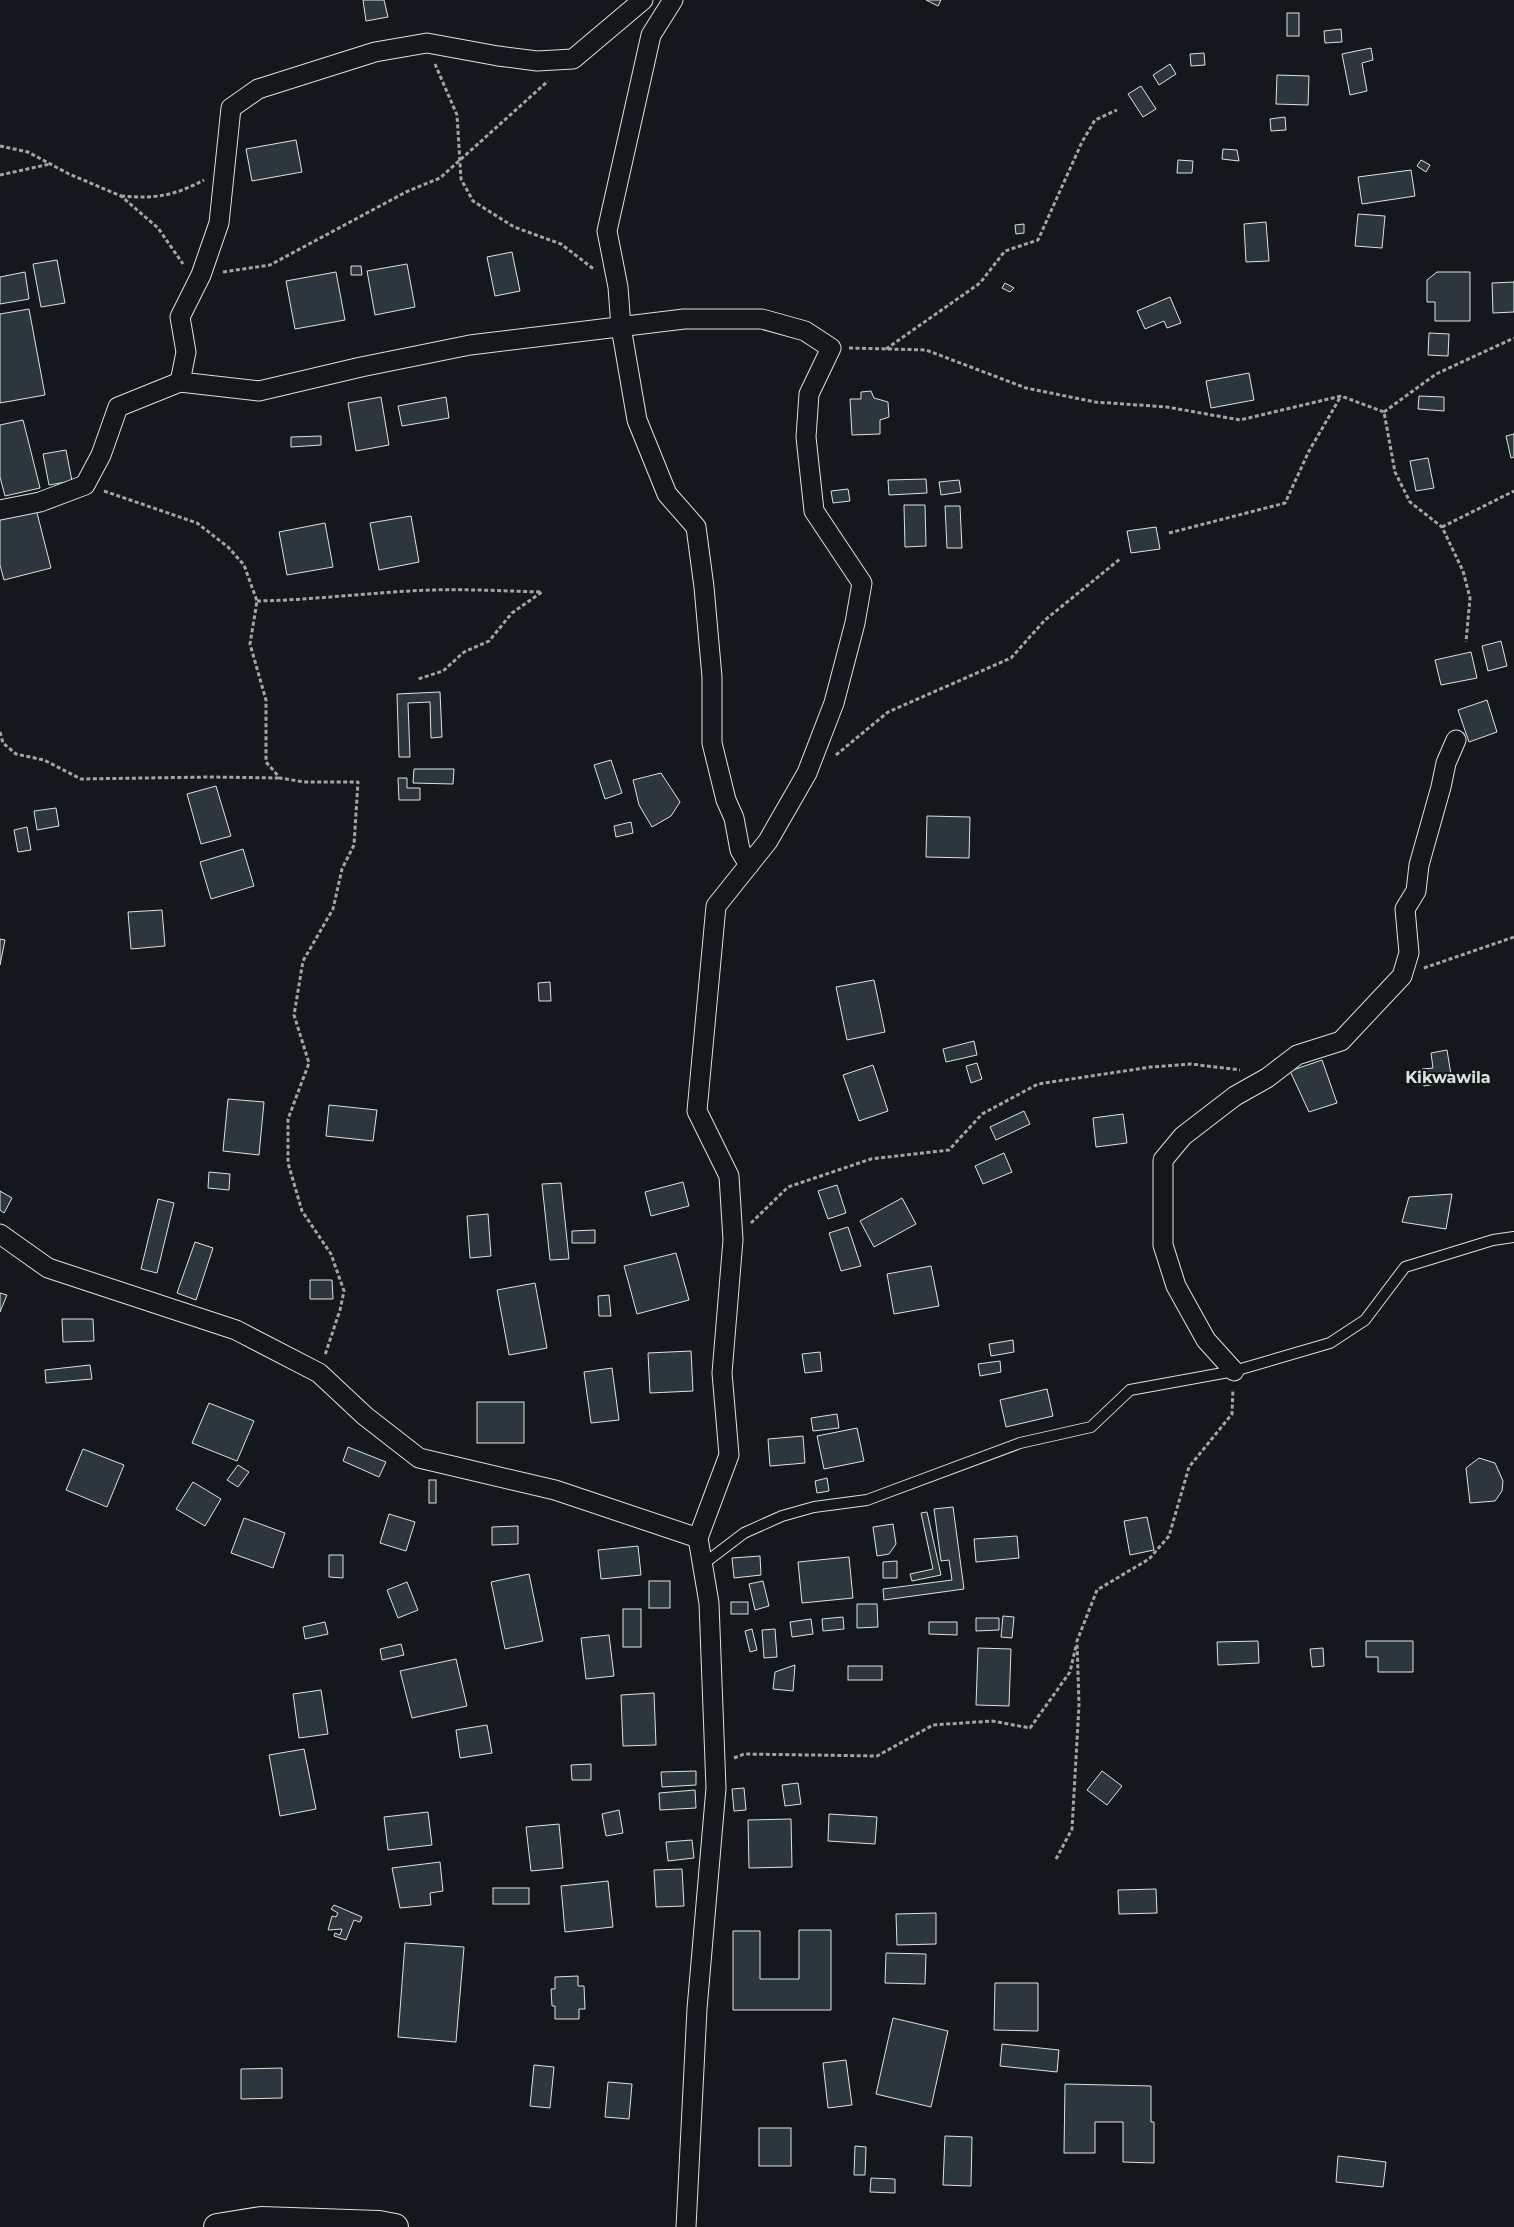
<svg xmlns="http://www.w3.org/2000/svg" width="1514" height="2227" viewBox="0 0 1514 2227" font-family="Montserrat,sans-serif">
	<rect width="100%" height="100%" fill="#14181c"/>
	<!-- building -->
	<g fill="#2c363c" stroke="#d8e6dc">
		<path d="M 363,0 L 384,0 L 388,17 L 366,21 Z"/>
		<path d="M 926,0 L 941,0 L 938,6 Z"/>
		<rect x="1287" y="13" width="12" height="23"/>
		<path d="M 1341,29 L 1342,42 L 1325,43 L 1324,31 Z"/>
		<path d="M 1371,48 L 1373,60 L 1362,63 L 1367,91 L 1350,95 L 1342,54 Z"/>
		<path d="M 1204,53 L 1205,65 L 1191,66 L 1190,54 Z"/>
		<path d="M 1170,64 L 1176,74 L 1159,85 L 1153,75 Z"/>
		<path d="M 1277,75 L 1309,76 L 1308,105 L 1276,104 Z"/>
		<path d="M 1141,86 L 1156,109 L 1143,117 L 1128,94 Z"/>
		<path d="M 1285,117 L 1286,130 L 1271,131 L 1270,119 Z"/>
		<path d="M 296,140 L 302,172 L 252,181 L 246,149 Z"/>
		<path d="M 1223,149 L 1237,150 L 1239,161 L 1222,159 Z"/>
		<path d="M 1178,160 L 1193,161 L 1192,173 L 1177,173 Z"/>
		<path d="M 1421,160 L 1430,165 L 1426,172 L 1417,166 Z"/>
		<path d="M 1411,170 L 1415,196 L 1362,204 L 1358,177 Z"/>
		<path d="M 1358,214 L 1385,216 L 1382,248 L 1355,246 Z"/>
		<path d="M 1266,222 L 1269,261 L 1246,262 L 1244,224 Z"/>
		<path d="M 1024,224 L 1024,233 L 1016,234 L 1015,225 Z"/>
		<path d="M 512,252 L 520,291 L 495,296 L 487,257 Z"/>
		<path d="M 57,260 L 65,303 L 41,307 L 33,264 Z"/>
		<path d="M 407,264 L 415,307 L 375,315 L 367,271 Z"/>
		<path d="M 351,266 L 361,266 L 362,275 L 351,275 Z"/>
		<path d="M 25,272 L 29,299 L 0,304 L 0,277 Z"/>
		<path d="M 336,272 L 345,320 L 295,329 L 286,281 Z"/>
		<path d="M 1437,272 L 1470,272 L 1470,321 L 1435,321 L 1435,302 L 1427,302 L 1427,280 Z"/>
		<path d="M 1514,282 L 1514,312 L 1493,313 L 1492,283 Z"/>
		<path d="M 1005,283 L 1014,288 L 1010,292 L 1002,288 Z"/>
		<path d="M 1170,297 L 1181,323 L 1167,328 L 1164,321 L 1145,329 L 1137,311 Z"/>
		<path d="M 29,309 L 45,395 L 0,403 L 0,314 Z"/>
		<path d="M 1429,333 L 1449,334 L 1448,356 L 1428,355 Z"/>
		<path d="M 1249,373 L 1254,400 L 1211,408 L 1206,381 Z"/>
		<path d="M 871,391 L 874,398 L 888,402 L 889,417 L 880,420 L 880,434 L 852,435 L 850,399 L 861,399 L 861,392 Z"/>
		<path d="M 1419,396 L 1444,397 L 1444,411 L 1418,409 Z"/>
		<path d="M 381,397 L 389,445 L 356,451 L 348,403 Z"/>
		<path d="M 446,397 L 449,418 L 402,426 L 398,406 Z"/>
		<path d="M 23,420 L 40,488 L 5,496 L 0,477 L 0,425 Z"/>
		<path d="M 1514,434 L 1514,457 L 1511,458 L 1506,436 Z"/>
		<path d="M 321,436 L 321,445 L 291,447 L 291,437 Z"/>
		<path d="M 66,450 L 72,481 L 49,485 L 43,454 Z"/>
		<path d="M 1428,458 L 1434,488 L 1416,491 L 1410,461 Z"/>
		<path d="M 926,479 L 927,493 L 889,495 L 888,480 Z"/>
		<path d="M 959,480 L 961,492 L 941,495 L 939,482 Z"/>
		<path d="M 848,489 L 850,501 L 833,503 L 831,491 Z"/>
		<path d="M 904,505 L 925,505 L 926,546 L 905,547 Z"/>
		<path d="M 945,506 L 960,506 L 962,548 L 947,548 Z"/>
		<path d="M 36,509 L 51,568 L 4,580 L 0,565 L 0,518 Z"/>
		<path d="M 411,516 L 419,562 L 379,570 L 370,523 Z"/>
		<path d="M 325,523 L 333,567 L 287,575 L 279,532 Z"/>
		<path d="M 1156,527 L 1160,549 L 1131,553 L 1127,531 Z"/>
		<path d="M 1501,641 L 1507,666 L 1488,671 L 1482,646 Z"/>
		<path d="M 1471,652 L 1477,678 L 1441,685 L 1435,660 Z"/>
		<path d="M 440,692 L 442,737 L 431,738 L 430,702 L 408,703 L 410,757 L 399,757 L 397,694 Z"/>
		<path d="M 1487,700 L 1497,732 L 1469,742 L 1458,710 Z"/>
		<path d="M 611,760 L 622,793 L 605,799 L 594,765 Z"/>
		<path d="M 414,769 L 454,769 L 453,784 L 413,783 Z"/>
		<path d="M 661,773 L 680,802 L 671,816 L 652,827 L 639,805 L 633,780 Z"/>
		<path d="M 398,778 L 407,778 L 407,788 L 420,788 L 420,800 L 399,800 Z"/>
		<path d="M 216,786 L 231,836 L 201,844 L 187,794 Z"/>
		<path d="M 56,808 L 59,826 L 37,830 L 34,811 Z"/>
		<path d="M 927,816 L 970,817 L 969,858 L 926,857 Z"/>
		<path d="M 631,822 L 633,833 L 616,837 L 614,826 Z"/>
		<path d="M 27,827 L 31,850 L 18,852 L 14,830 Z"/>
		<path d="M 243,849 L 254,886 L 211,899 L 200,862 Z"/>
		<path d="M 162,910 L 165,946 L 131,949 L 128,912 Z"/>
		<path d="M 0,939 L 5,940 L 0,965 Z"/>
		<path d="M 874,980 L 885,1032 L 847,1040 L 836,987 Z"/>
		<path d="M 550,982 L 551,1001 L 539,1001 L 538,983 Z"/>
		<path d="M 974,1041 L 977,1055 L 946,1062 L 943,1049 Z"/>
		<path d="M 1447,1050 L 1452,1081 L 1424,1086 L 1422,1069 L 1433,1068 L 1431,1053 Z"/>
		<path d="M 1322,1060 L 1337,1103 L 1309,1112 L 1290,1071 Z"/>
		<path d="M 977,1063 L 982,1079 L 971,1083 L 966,1066 Z"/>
		<path d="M 873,1065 L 888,1111 L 859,1121 L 843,1075 Z"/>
		<path d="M 228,1099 L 264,1102 L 259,1155 L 223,1151 Z"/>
		<path d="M 329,1105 L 377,1110 L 373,1141 L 326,1136 Z"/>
		<path d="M 1024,1111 L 1030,1124 L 996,1140 L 990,1127 Z"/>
		<path d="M 1123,1114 L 1127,1143 L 1096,1147 L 1093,1118 Z"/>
		<path d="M 1004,1153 L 1012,1172 L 983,1184 L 975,1166 Z"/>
		<path d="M 209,1172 L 230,1174 L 229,1190 L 208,1188 Z"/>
		<path d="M 683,1182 L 689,1206 L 651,1216 L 645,1192 Z"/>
		<path d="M 561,1183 L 569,1259 L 550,1260 L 542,1184 Z"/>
		<path d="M 837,1185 L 846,1213 L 828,1219 L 818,1191 Z"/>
		<path d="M 0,1191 L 12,1198 L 4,1213 L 0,1210 Z"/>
		<path d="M 1452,1194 L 1446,1229 L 1402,1222 L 1409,1197 Z"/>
		<path d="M 902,1198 L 916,1224 L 874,1247 L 860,1221 Z"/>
		<path d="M 158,1199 L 174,1203 L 157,1273 L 141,1269 Z"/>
		<path d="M 488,1214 L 491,1256 L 470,1258 L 467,1216 Z"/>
		<path d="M 848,1227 L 861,1266 L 841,1271 L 829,1233 Z"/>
		<path d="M 595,1230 L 595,1243 L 572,1243 L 572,1231 Z"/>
		<path d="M 195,1242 L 213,1248 L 196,1300 L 177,1293 Z"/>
		<path d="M 676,1253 L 689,1300 L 637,1314 L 624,1266 Z"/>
		<path d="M 931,1266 L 939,1306 L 894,1314 L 887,1274 Z"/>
		<path d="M 310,1280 L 332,1280 L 333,1299 L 310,1299 Z"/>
		<path d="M 535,1283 L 547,1348 L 509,1355 L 497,1290 Z"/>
		<path d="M 0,1293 L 7,1295 L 0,1312 Z"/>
		<path d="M 609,1295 L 611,1316 L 599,1316 L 598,1296 Z"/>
		<path d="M 62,1319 L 93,1319 L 94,1341 L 63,1342 Z"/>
		<path d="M 1013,1340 L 1014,1352 L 991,1356 L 989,1344 Z"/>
		<path d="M 691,1351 L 693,1391 L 650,1393 L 648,1353 Z"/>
		<path d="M 820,1352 L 822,1371 L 805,1373 L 802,1354 Z"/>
		<path d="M 1000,1361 L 1001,1372 L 980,1376 L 978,1364 Z"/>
		<path d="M 90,1365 L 92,1379 L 46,1383 L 45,1370 Z"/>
		<path d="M 612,1368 L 619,1420 L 591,1423 L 584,1372 Z"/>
		<path d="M 1047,1389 L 1053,1416 L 1006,1427 L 1000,1400 Z"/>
		<rect x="477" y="1402" width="47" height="41"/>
		<path d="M 209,1403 L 254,1421 L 237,1461 L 192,1443 Z"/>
		<path d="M 837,1414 L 839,1428 L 813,1431 L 811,1418 Z"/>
		<path d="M 857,1428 L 864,1461 L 824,1469 L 817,1436 Z"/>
		<path d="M 803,1436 L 805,1463 L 770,1466 L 768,1439 Z"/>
		<path d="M 348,1447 L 386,1462 L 379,1477 L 343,1461 Z"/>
		<path d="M 83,1449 L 124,1465 L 107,1507 L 66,1490 Z"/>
		<path d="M 1479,1458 L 1495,1463 L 1503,1481 L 1502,1491 L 1495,1501 L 1470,1503 L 1466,1468 Z"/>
		<path d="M 238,1465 L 249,1472 L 238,1487 L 227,1480 Z"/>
		<path d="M 827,1478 L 829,1491 L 817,1493 L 815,1481 Z"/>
		<rect x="429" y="1480" width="7" height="23"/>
		<path d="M 193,1482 L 221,1499 L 205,1526 L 176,1509 Z"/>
		<path d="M 953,1507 L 964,1589 L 884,1600 L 883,1589 L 952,1580 L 949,1560 L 941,1561 L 934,1509 Z"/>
		<path d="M 927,1512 L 941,1575 L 912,1581 L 910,1574 L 933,1569 L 921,1513 Z"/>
		<path d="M 389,1514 L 415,1522 L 406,1551 L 380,1543 Z"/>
		<path d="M 1147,1517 L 1154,1550 L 1130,1555 L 1124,1521 Z"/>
		<path d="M 244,1518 L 285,1533 L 273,1568 L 231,1553 Z"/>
		<path d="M 893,1524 L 896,1544 L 889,1554 L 877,1556 L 873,1527 Z"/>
		<path d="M 518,1526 L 518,1544 L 492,1545 L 492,1527 Z"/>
		<path d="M 1017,1536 L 1019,1558 L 976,1562 L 974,1539 Z"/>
		<path d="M 638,1546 L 641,1575 L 601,1579 L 598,1550 Z"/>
		<path d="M 329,1555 L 343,1555 L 343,1578 L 329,1577 Z"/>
		<path d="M 760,1556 L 761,1575 L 734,1578 L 732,1558 Z"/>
		<path d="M 849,1557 L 853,1598 L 802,1603 L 798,1562 Z"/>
		<path d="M 897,1561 L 897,1578 L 883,1578 L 883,1562 Z"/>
		<path d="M 529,1574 L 543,1641 L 505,1649 L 491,1582 Z"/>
		<rect x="649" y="1581" width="21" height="27"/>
		<path d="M 763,1581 L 769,1606 L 755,1610 L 749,1584 Z"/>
		<path d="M 407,1582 L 418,1610 L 398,1618 L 387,1590 Z"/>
		<rect x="731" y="1602" width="17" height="12"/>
		<path d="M 857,1604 L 877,1604 L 878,1627 L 857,1628 Z"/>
		<rect x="623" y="1609" width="18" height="38"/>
		<path d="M 1003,1616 L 1014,1617 L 1012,1638 L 1001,1637 Z"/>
		<path d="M 843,1617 L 844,1629 L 823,1631 L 822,1619 Z"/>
		<path d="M 976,1618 L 999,1618 L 999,1630 L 976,1631 Z"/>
		<path d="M 811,1619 L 813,1634 L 792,1637 L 790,1622 Z"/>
		<path d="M 325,1622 L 328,1634 L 305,1639 L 303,1627 Z"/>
		<path d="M 929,1622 L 957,1622 L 957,1635 L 929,1634 Z"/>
		<path d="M 752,1629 L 757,1650 L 750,1652 L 745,1631 Z"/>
		<path d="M 775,1629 L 777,1657 L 764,1658 L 762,1630 Z"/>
		<path d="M 609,1635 L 614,1676 L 586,1679 L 581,1638 Z"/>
		<path d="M 1258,1641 L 1259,1663 L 1218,1665 L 1217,1642 Z"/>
		<path d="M 1366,1641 L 1413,1641 L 1413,1672 L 1378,1672 L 1378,1657 L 1366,1657 Z"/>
		<path d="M 401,1644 L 404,1655 L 382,1660 L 380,1649 Z"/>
		<path d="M 978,1648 L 1011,1649 L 1009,1706 L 976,1705 Z"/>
		<path d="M 1323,1648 L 1324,1666 L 1312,1667 L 1310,1649 Z"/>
		<path d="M 456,1659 L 467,1706 L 412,1718 L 400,1671 Z"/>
		<path d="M 795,1665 L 793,1691 L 773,1689 L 775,1672 Z"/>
		<rect x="848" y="1666" width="34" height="14"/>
		<path d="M 321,1690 L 328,1734 L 299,1738 L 293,1694 Z"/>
		<path d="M 654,1693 L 656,1745 L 623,1746 L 621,1695 Z"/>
		<path d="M 487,1725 L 492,1753 L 460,1758 L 456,1730 Z"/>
		<path d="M 304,1749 L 316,1809 L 280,1816 L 269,1755 Z"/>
		<path d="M 591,1764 L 591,1780 L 572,1780 L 571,1765 Z"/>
		<path d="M 696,1771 L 696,1785 L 662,1787 L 661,1772 Z"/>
		<path d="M 1102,1771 L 1122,1786 L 1107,1805 L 1087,1790 Z"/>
		<path d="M 798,1783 L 801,1804 L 785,1806 L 782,1785 Z"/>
		<path d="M 744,1788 L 746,1810 L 734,1811 L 732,1789 Z"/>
		<path d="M 695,1790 L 696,1808 L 660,1810 L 659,1793 Z"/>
		<path d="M 619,1810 L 623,1833 L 606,1836 L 602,1814 Z"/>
		<path d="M 428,1812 L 432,1845 L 388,1850 L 384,1817 Z"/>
		<path d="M 829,1814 L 877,1817 L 875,1844 L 828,1841 Z"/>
		<path d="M 791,1819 L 792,1867 L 749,1868 L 748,1820 Z"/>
		<path d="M 559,1824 L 563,1868 L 531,1871 L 526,1827 Z"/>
		<path d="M 692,1840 L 694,1858 L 668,1861 L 666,1842 Z"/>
		<path d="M 440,1862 L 443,1891 L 430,1893 L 431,1905 L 400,1908 L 392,1868 Z"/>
		<path d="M 682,1869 L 684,1906 L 656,1907 L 654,1870 Z"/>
		<path d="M 608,1881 L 613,1927 L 565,1932 L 561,1886 Z"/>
		<rect x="493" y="1888" width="36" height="16"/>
		<path d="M 1156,1889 L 1157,1913 L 1119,1914 L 1118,1890 Z"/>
		<path d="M 334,1905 L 362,1917 L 360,1922 L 354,1920 L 346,1940 L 334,1936 L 335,1933 L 340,1935 L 342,1929 L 328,1930 L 332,1916 L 336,1917 L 338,1913 L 331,1909 Z"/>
		<path d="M 936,1913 L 936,1944 L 897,1945 L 896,1914 Z"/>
		<path d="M 799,1930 L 831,1930 L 831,2010 L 733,2010 L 733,1931 L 760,1931 L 760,1979 L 799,1979 Z"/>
		<path d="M 405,1943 L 464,1947 L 456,2042 L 398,2037 Z"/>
		<path d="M 886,1953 L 926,1954 L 925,1984 L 885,1983 Z"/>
		<path d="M 578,1976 L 578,1986 L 584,1986 L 585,2009 L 579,2009 L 579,2019 L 555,2019 L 555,2006 L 552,2006 L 551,1989 L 555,1989 L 555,1977 Z"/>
		<path d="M 995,1983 L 1038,1983 L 1038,2031 L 994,2030 Z"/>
		<path d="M 893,2018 L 948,2031 L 931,2107 L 876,2094 Z"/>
		<path d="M 1002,2044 L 1059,2050 L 1057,2072 L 1000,2066 Z"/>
		<path d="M 846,2060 L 852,2105 L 828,2108 L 823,2063 Z"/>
		<path d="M 534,2065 L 554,2067 L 550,2108 L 530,2106 Z"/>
		<path d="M 282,2068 L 282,2098 L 241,2099 L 241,2069 Z"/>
		<path d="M 608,2082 L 632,2084 L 629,2119 L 605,2117 Z"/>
		<path d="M 1065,2084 L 1151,2086 L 1151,2122 L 1154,2122 L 1154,2163 L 1123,2162 L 1123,2122 L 1095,2122 L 1095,2153 L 1064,2153 Z"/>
		<rect x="759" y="2128" width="32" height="38"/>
		<path d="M 945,2136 L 972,2137 L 971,2186 L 943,2185 Z"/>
		<path d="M 855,2146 L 866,2147 L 865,2175 L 854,2175 Z"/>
		<path d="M 1338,2156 L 1386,2162 L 1383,2187 L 1336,2182 Z"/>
		<path d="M 871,2178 L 895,2179 L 895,2193 L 870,2192 Z"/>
	</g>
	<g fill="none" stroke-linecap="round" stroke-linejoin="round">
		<!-- service casing -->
		<g stroke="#d8e6dc" stroke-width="12">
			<path id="service" d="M 702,1565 L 744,1533 L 782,1516 L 814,1507 L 867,1500 L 1020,1443 L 1091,1427 L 1130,1390 L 1234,1371 L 1330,1343 L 1365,1320 L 1405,1267 L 1493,1240 L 1514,1237"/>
		</g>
		<!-- minor casing -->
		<g stroke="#d8e6dc" stroke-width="21">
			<g id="minor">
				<path d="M 673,0 L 651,35 L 607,231 L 618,287 L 621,327 L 637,420 L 667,494 L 696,527 L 704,587 L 712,677 L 712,743 L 726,800 L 734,818 L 740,850 L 749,865"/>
				<path d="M 180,382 L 259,391 L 361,367 L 470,345 L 684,319 L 762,319 L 805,331 L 831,348 L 809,394 L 806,437 L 814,511 L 862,583 L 855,623 L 834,703 L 807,773 L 768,841 L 716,906 L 697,1111 L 729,1176 L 733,1240 L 722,1373 L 729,1455 L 698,1538"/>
				<path d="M 0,510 L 40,502 L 85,485 L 101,455 L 118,407 L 180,382 L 186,352 L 180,317 L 201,275 L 219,223 L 231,108 L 258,89 L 375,52 L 427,43 L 498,56 L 537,61 L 573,59 L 643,0"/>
				<path d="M 0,1234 L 48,1268 L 236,1330 L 319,1373 L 365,1416 L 419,1458 L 555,1490 L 698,1538 L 709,1603 L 716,1788 L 697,2009 L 686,2227"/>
				<path d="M 1234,1371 L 1206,1340 L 1176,1286 L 1163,1245 L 1163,1160 L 1183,1136 L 1235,1096 L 1267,1078 L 1297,1055 L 1341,1041 L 1402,976 L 1409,953 L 1405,909 L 1416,891 L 1419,865 L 1441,787 L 1446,763 L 1456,740"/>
			</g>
		</g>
		<!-- secondary casing -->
		<g stroke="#d8e6dc" stroke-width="28">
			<path id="secondary" d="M 217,2227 L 261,2220 L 379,2224 L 395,2227"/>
		</g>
		<!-- path -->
		<g stroke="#9da8a2" stroke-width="3" stroke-dasharray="4 2.5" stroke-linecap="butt">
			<path d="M 435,64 L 457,115 L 461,179 L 473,201 L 514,227 L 561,244 L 595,270"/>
			<path d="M 0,146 L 28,152 L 69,174 L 121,196 L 158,228 L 183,264"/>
			<path d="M 0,175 L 50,164"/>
			<path d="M 121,196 C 155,199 174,196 204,180"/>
			<path d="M 223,272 L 270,265 L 406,192 L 440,178 L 548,81"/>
			<path d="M 849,348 L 926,350 L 1026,388 L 1095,402 L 1167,407 L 1240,420 L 1341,396 L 1384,412 L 1395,472 L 1410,502 L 1442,527 L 1463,571 L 1470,598 L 1466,642"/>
			<path d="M 886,349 L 980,283 L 1005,251 L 1038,240 L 1082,142 L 1095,120 L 1117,110"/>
			<path d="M 1384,412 L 1436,374 L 1514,338"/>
			<path d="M 104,491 L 197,523 L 228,547 L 244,565 L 257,601 L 250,644 L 266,700 L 266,762 L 280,778 L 304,782 L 358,782 L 354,845 L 342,869 L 333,909 L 303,961 L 294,1015 L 309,1063 L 288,1119 L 288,1163 L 302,1211 L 331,1254 L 344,1291 L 340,1310 L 325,1355"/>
			<path d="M 1442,527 L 1514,491"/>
			<path d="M 1169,533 L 1285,503 L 1309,451 L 1341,396"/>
			<path d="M 257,601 C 315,600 373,592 431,590 C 468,589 505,591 542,592 L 512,613 L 489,641 L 464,652 L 443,671 L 418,679"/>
			<path d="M 0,732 L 3,743 L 16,754 L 44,760 L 81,779 L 210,777 L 280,778"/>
			<path d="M 836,755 L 888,712 L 1011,658 L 1045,620 L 1120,559"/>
			<path d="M 1424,968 L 1514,937"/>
			<path d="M 751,1223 L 788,1187 L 871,1159 L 949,1150 L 982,1114 L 1038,1084 L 1151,1067 L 1191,1064 L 1240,1070"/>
			<path d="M 734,1758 L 744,1754 L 877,1756 L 933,1725 L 992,1721 L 1030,1728 L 1070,1672 L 1076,1646"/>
			<path d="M 1056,1859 L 1072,1829 L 1079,1705 L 1077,1641 L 1097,1590 L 1149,1559 L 1169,1536 L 1189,1467 L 1232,1414 L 1233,1389"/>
		</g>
		<!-- service -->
		<use href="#service" stroke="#14181c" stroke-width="10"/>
		<!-- minor -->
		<use href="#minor" stroke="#14181c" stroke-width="19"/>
		<!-- secondary -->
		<use href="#secondary" stroke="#14181c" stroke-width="26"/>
	</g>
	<g text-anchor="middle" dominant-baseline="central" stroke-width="4" stroke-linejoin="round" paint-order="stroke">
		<!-- quarter labels -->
		<g font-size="16" font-weight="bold" fill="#d8e6dc" stroke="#14181c">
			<text x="1448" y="1077">Kikwawila</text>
		</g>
	</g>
</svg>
